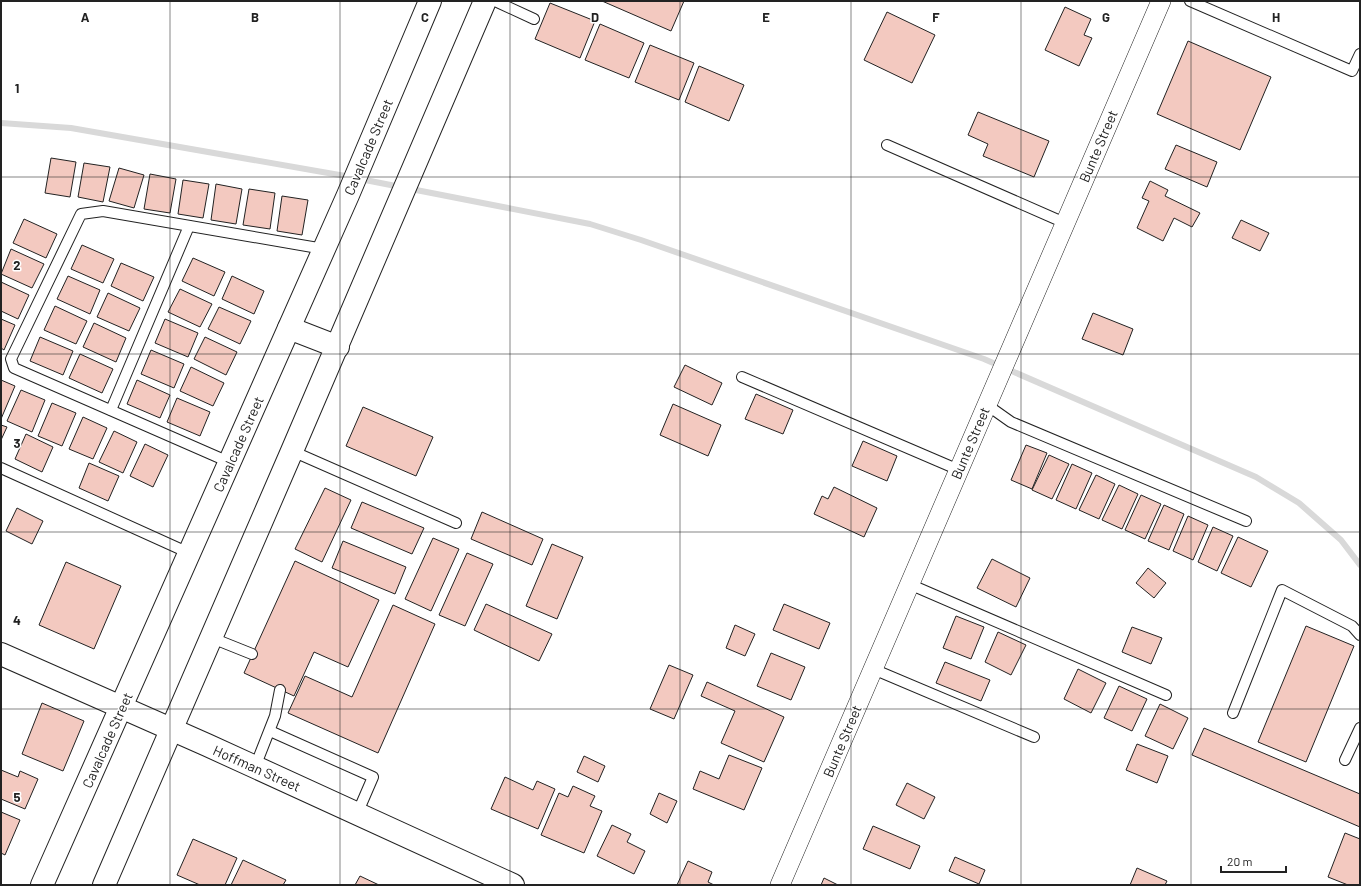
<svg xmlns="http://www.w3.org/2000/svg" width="1361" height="886" viewBox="0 0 1361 886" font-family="Barlow,sans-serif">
	<rect width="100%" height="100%" fill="#fff"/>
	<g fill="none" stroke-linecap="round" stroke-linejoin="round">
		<!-- stream -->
		<g stroke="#d9d9d9" stroke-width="6">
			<path d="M 1,123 L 71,128 L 351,177"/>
			<path d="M 360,179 L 590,224 L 641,240 L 984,359 L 1256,477 L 1299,503 L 1341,540 L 1360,565"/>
		</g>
	</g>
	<!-- building -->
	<g fill="#f3c9c0" stroke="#222">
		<path d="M 602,1 L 684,1 L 671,31 Z"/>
		<path d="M 550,3 L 595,21 L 580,58 L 535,39 Z"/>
		<path d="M 1065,7 L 1091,19 L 1084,35 L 1092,38 L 1079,66 L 1045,50 Z"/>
		<path d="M 887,12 L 935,35 L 912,83 L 864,60 Z"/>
		<path d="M 600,24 L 644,43 L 629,78 L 585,60 Z"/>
		<path d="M 1188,41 L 1271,77 L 1240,150 L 1157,114 Z"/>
		<path d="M 650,45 L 694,63 L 679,100 L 635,82 Z"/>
		<path d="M 699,66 L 744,85 L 729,121 L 685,102 Z"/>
		<path d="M 978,112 L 1049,141 L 1034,177 L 983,156 L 988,144 L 968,135 Z"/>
		<path d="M 1176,145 L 1217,162 L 1207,187 L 1165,169 Z"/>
		<path d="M 51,158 L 76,162 L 70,197 L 45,193 Z"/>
		<path d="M 84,163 L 110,167 L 103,202 L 78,197 Z"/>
		<path d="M 119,168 L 144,175 L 134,208 L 109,201 Z"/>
		<path d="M 150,174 L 176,179 L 170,213 L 144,209 Z"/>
		<path d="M 183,180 L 209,184 L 203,218 L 178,214 Z"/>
		<path d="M 1150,181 L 1168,190 L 1165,196 L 1200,213 L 1192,227 L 1174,218 L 1163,241 L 1137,228 L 1149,201 L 1142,198 Z"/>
		<path d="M 216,184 L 242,189 L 236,224 L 211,220 Z"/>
		<path d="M 249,189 L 275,193 L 270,229 L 243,225 Z"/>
		<path d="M 282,196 L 308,200 L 302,235 L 277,231 Z"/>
		<path d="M 24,219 L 57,234 L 46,258 L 13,243 Z"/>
		<path d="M 1241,220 L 1269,233 L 1260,251 L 1232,238 Z"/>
		<path d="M 82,245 L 114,259 L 103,283 L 71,269 Z"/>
		<path d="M 11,249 L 44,264 L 32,288 L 1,274 Z"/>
		<path d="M 193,258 L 225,272 L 214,296 L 182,281 Z"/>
		<path d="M 121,263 L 154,277 L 143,301 L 111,286 Z"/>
		<path d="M 68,276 L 100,290 L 90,314 L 57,299 Z"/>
		<path d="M 232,276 L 264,291 L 254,314 L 222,299 Z"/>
		<path d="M 1,282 L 29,295 L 18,319 L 1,311 Z"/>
		<path d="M 180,289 L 212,304 L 200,327 L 168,312 Z"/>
		<path d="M 108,293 L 140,308 L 129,331 L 97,317 Z"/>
		<path d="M 55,306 L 87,321 L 76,344 L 44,330 Z"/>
		<path d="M 219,307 L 251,321 L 240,344 L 208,329 Z"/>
		<path d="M 1093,313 L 1133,329 L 1123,355 L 1082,339 Z"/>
		<path d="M 1,319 L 15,325 L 4,350 L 1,348 Z"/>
		<path d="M 165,319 L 198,333 L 188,357 L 155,343 Z"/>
		<path d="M 94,323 L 126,338 L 116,362 L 83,347 Z"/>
		<path d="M 40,337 L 73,351 L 63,375 L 30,361 Z"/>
		<path d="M 205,337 L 237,352 L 226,375 L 194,359 Z"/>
		<path d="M 151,350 L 184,364 L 174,388 L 141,374 Z"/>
		<path d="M 80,354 L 113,369 L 102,393 L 69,378 Z"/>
		<path d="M 685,365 L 722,383 L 712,405 L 674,387 Z"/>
		<path d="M 191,367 L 224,383 L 213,406 L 180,391 Z"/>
		<path d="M 1,380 L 15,386 L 1,419 Z"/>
		<path d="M 137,380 L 170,395 L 160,418 L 127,404 Z"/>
		<path d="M 21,390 L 45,400 L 32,432 L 7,421 Z"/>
		<path d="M 756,394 L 793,410 L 783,434 L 745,419 Z"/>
		<path d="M 177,398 L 210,412 L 200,436 L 167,422 Z"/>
		<path d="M 52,403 L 76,413 L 62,446 L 38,436 Z"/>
		<path d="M 673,404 L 721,425 L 708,456 L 660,435 Z"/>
		<path d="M 363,407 L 433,437 L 416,476 L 346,446 Z"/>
		<path d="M 83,417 L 107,428 L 93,459 L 69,449 Z"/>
		<path d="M 1,425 L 7,427 L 1,440 Z"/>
		<path d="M 114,431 L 137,442 L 123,473 L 99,462 Z"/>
		<path d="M 26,434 L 53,447 L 42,472 L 15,459 Z"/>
		<path d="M 863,441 L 897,456 L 887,481 L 852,466 Z"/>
		<path d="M 145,444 L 168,455 L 153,487 L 130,476 Z"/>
		<path d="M 1026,445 L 1047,453 L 1032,489 L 1011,480 Z"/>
		<path d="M 1049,455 L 1069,464 L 1052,499 L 1032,490 Z"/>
		<path d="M 89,463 L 119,476 L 108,501 L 79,488 Z"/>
		<path d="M 1072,464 L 1092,473 L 1076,509 L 1056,500 Z"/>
		<path d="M 1096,475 L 1115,484 L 1099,519 L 1079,510 Z"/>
		<path d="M 1119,485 L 1138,494 L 1122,529 L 1102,520 Z"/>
		<path d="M 834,487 L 877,508 L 864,537 L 814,514 L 822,496 L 828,499 Z"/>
		<path d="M 325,488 L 351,500 L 322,562 L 295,549 Z"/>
		<path d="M 1141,495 L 1161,504 L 1145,539 L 1125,530 Z"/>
		<path d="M 362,502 L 424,528 L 412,554 L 351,528 Z"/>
		<path d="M 1164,505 L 1184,514 L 1169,550 L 1148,541 Z"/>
		<path d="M 17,508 L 43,521 L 32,544 L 6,531 Z"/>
		<path d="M 482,512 L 543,539 L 532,565 L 471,539 Z"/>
		<path d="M 1188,516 L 1208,525 L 1193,560 L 1173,551 Z"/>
		<path d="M 1213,527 L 1233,536 L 1217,571 L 1198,562 Z"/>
		<path d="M 1238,537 L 1268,551 L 1251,587 L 1221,573 Z"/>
		<path d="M 433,538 L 459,549 L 431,611 L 405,599 Z"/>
		<path d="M 343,541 L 406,567 L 395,594 L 332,568 Z"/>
		<path d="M 552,544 L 583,557 L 557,619 L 526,606 Z"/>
		<path d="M 467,553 L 493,564 L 465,626 L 439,615 Z"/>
		<path d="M 992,559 L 1030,578 L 1016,607 L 977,588 Z"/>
		<path d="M 295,561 L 379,600 L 348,667 L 314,652 L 294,696 L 244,673 Z"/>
		<path d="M 66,562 L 121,586 L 94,649 L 39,625 Z"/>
		<path d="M 1148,568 L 1166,583 L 1154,598 L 1136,583 Z"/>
		<path d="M 486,604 L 552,634 L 539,661 L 474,630 Z"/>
		<path d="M 784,604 L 830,623 L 819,649 L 773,630 Z"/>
		<path d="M 393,605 L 435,624 L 378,753 L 288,713 L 305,676 L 352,697 Z"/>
		<path d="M 956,616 L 984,627 L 971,659 L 943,648 Z"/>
		<path d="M 735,625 L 755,634 L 745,656 L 726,648 Z"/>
		<path d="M 1306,626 L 1354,646 L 1306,762 L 1258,742 Z"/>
		<path d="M 1132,627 L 1162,638 L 1151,664 L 1122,652 Z"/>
		<path d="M 998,632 L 1026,645 L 1011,675 L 985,662 Z"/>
		<path d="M 771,653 L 805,667 L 791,700 L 757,686 Z"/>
		<path d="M 945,662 L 990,680 L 981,701 L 936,683 Z"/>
		<path d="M 669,665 L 693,675 L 674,719 L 650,709 Z"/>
		<path d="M 1078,669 L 1106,683 L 1091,713 L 1064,699 Z"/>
		<path d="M 707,682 L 784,717 L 764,762 L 721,743 L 735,711 L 701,696 Z"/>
		<path d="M 1119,686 L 1147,699 L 1132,731 L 1104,718 Z"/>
		<path d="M 42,703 L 84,721 L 63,771 L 22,754 Z"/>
		<path d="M 1160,704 L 1188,718 L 1173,749 L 1145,736 Z"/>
		<path d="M 1204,728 L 1360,794 L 1360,827 L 1192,755 Z"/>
		<path d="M 1137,744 L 1168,756 L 1157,783 L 1126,770 Z"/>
		<path d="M 729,755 L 762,768 L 744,810 L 693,789 L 700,771 L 719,779 Z"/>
		<path d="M 584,756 L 605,766 L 598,782 L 577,772 Z"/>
		<path d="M 1,770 L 18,777 L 20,771 L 38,779 L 25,809 L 1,799 Z"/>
		<path d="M 505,777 L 533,790 L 537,781 L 555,789 L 538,829 L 491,809 Z"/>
		<path d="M 907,783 L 935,797 L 924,819 L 896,805 Z"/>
		<path d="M 573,786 L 595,796 L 590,806 L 602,811 L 584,853 L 541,835 L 559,793 L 568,797 Z"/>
		<path d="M 659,793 L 677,801 L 667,823 L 650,814 Z"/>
		<path d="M 1,812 L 20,820 L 5,855 L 1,853 Z"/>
		<path d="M 612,825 L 631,834 L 627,842 L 645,851 L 634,874 L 597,856 Z"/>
		<path d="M 873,826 L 920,846 L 910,869 L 863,849 Z"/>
		<path d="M 1345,833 L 1360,839 L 1360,885 L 1348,885 L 1328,877 Z"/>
		<path d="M 193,839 L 237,858 L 225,885 L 200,885 L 177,875 Z"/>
		<path d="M 955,857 L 985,870 L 979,884 L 949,871 Z"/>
		<path d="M 243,860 L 286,880 L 283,885 L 231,885 Z"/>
		<path d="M 688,861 L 712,872 L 708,882 L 714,885 L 677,885 Z"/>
		<path d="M 1137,868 L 1167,881 L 1165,885 L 1130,885 Z"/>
		<path d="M 360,876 L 379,885 L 355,885 Z"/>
		<path d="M 824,878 L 838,885 L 821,885 Z"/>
	</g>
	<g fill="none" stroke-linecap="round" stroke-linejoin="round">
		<!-- service casing -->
		<g stroke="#222" stroke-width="12">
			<g id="service">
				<path d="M 495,1 L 534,19"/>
				<path d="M 1190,1 L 1352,71 L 1360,54"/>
				<path d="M 887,145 L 1065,223"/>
				<path d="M 742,377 L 959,470"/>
				<path d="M 987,405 L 1011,422 L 1246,521"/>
				<path d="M 111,410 L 189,226"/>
				<path d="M 292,451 L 456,523"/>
				<path d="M 229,462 L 14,368 L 11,359 L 81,214 L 103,211 L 324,249"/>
				<path d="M 1,468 L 189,553"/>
				<path d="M 909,584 L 1166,695"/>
				<path d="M 212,638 L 252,654"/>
				<path d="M 873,669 L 1034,737"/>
				<path d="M 1233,713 L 1282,590 L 1352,626 L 1360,635"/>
				<path d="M 270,731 L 373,777 L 357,814"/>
				<path d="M 1345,760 L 1360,728"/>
				<path d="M 255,767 L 275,716 L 280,690"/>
			</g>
		</g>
		<!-- minor casing -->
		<g stroke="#222" stroke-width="20">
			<path id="minor" d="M 780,885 L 1161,1"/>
		</g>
		<!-- tertiary casing -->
		<g stroke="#222" stroke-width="24">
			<path id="tertiary" d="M 1,654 L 207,745 L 513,885"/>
		</g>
		<!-- secondary casing -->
		<g stroke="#222" stroke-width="24">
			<g id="secondary">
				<path d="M 289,328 L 338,347"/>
				<path d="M 42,885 L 348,195 L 430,1"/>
				<path d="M 104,885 L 292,451 L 485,1"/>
			</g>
		</g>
		<!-- service -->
		<use href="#service" stroke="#fff" stroke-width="10"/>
		<!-- minor -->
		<use href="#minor" stroke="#fff" stroke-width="19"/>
		<!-- tertiary -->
		<use href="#tertiary" stroke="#fff" stroke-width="22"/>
		<!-- secondary -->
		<use href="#secondary" stroke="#fff" stroke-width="22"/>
	</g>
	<!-- grid -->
	<path fill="none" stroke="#222" stroke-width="1" stroke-opacity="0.55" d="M 170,1 L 170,885M 340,1 L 340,885M 510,1 L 510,885M 680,1 L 680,885M 851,1 L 851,885M 1021,1 L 1021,885M 1191,1 L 1191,885M 1,177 L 1360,177M 1,354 L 1360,354M 1,532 L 1360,532M 1,709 L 1360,709"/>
	<g text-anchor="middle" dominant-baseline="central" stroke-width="3" stroke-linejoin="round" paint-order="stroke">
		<!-- street labels -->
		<g font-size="14" fill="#222" stroke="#fff">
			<text transform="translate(1098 146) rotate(-67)">Bunte Street</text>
			<text transform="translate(368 147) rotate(-67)">Cavalcade Street</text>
			<text transform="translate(970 443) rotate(-67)">Bunte Street</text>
			<text transform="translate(238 444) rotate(-66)">Cavalcade Street</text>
			<text transform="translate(107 740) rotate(-66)">Cavalcade Street</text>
			<text transform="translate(842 741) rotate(-67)">Bunte Street</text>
			<text transform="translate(257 768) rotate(24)">Hoffman Street</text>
		</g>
	</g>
	<g font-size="13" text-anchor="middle" font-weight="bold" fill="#222" stroke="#fff" stroke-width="3" stroke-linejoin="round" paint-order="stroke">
		<text x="85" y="22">A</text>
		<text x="255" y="22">B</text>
		<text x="425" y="22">C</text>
		<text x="595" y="22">D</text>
		<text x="766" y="22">E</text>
		<text x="936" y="22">F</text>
		<text x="1106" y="22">G</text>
		<text x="1276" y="22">H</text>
		<text x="17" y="93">1</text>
		<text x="17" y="270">2</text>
		<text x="17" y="448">3</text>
		<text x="17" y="625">4</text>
		<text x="17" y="802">5</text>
	</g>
	<!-- border -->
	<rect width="1361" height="886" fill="none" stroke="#222222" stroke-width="4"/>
	<!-- scale -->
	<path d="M1221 866v6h65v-6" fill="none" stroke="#222222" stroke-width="2"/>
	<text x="1227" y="866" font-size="12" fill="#222222" stroke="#ffffff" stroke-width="3" paint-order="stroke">20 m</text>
</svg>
